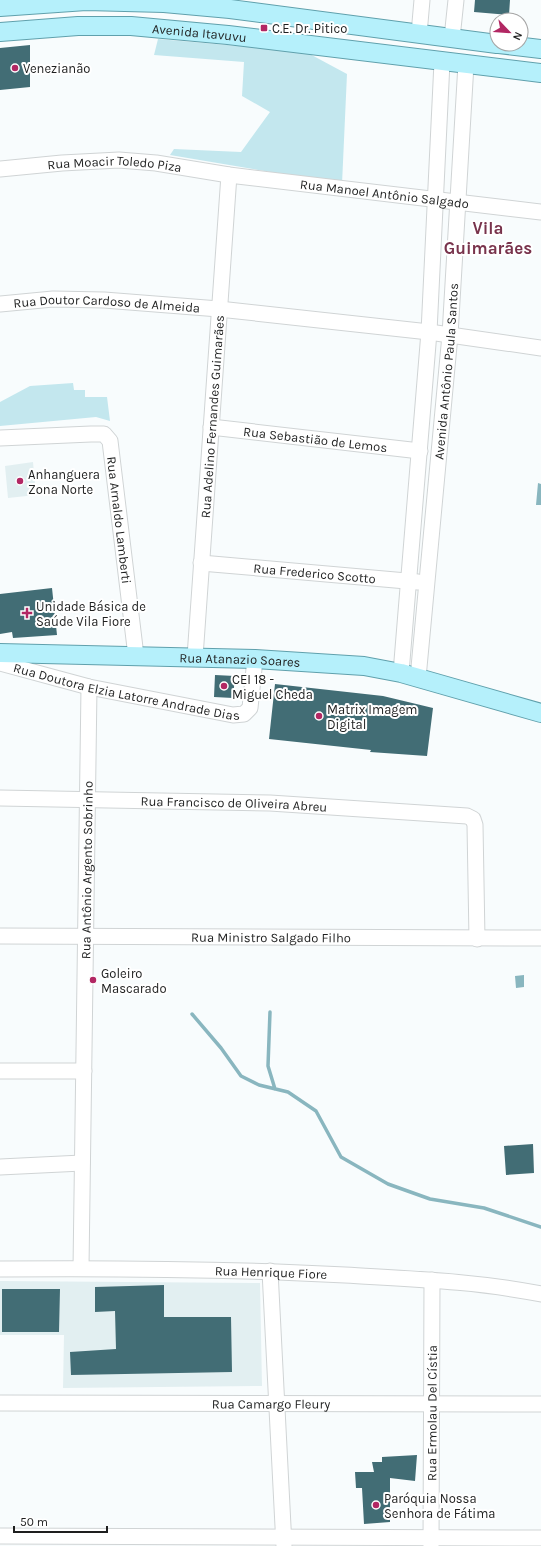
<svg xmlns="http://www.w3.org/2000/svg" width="541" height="1546" font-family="Karla,sans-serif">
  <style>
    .built { fill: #e2eff1 }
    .green { fill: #c3e7ee }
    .water { fill: #89b6bf }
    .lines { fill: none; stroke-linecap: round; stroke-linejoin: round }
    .stream { stroke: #89b6bf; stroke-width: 3.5 }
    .building { fill: #426d75 }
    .minor-casing { stroke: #d0d4d5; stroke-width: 17 }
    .major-casing { stroke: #60a0ac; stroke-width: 20 }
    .minor { stroke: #fff; stroke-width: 15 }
    .major { stroke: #b5f0fb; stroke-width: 18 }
    .poi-dot { fill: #b22763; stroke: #fff; stroke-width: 1.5 }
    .labels { text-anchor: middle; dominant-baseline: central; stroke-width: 4; stroke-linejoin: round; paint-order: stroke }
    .poi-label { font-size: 13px; fill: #1e1f1f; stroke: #fff; text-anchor: start }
    .street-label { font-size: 13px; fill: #1e1f1f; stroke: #fff }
    .district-label { font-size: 17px; font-weight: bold; fill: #78334c; stroke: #fff }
  </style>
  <rect width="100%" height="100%" fill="#f8fcfd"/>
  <!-- built -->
  <path class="built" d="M33,462l3,33 -28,3 -3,-32z
    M0,1281l260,2 2,103 -199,2 1,-53h-64z"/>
  <!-- green -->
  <path class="green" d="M158,39l148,13 41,22 -5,110 -172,-29 4,-6 67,3 29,-40 -28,-16 2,-34 -90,-7z
    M73,383l1,7h11v7h22l3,24 -14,-4 -96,9v-24l30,-16z"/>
  <!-- water -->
  <path class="water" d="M538,483l3,1v21h-5z
    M524,975v12l-8,1 -1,-12z"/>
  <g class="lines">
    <!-- stream -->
    <path class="stream" d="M270,1012l-2,54 7,23
      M192,1014l29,34 20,28 18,9 29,7 28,19 25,46 47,27 42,15 54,9 57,19"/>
  </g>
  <!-- building -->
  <path class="building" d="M475,0h35l-1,15 -35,-3z
    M30,45v42l-30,3v-42z
    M52,588l5,47 -44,3 -1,-6 -12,2v-40z
    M215,675l20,1 -2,22 -19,-1z
    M275,684l108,12 50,12 -6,48 -57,-4 1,-2 -102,-11z
    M533,1144l1,29 -28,2 -2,-29z
    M164,1285v32h67l1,55 -161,3 -1,-23 46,-3 -1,-38 -20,1v-25z
    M2,1289h58l-1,43h-57z
    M417,1455l-2,26 -25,-3v44l-26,2 -2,-36h-6l-1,-16h19l-2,-10h10v-5z"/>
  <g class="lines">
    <!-- minor casing -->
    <g class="minor-casing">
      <g id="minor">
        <path d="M419,34l3,-34"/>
        <path d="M452,38l4,-38"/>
        <path id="s1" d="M0,169l62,-6 57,-3 37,3 73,12 312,37"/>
        <path id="s2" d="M0,304l53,-5 51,1 115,9 210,23 112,16"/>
        <path id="s3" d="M211,427l209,24"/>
        <path id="s4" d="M0,438l91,-4h13l6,7 26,215"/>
        <path id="s5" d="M201,563l217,19"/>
        <path id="s6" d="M195,657l34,-482"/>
        <path id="s7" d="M0,663l89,24 144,28 11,-1 6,-6 5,-49"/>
        <path d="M401,673l28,-341 13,-270"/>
        <path id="s8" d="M418,678l32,-343 16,-271"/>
        <path id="s9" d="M0,798l270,5 197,13 6,3 2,6 2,114"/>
        <path id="s10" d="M0,936l541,2"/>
        <path d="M0,1071h84"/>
        <path d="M0,1167l82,-4"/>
        <path id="s11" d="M81,1268l8,-581"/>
        <path id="s12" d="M0,1269c115,-1 230,0 345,6 66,4 131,6 196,19"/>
        <path d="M270,1271l14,275"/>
        <path id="s13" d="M0,1403l541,1"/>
        <path d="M0,1536l541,2"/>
        <path id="s14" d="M431,1546l1,-266"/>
      </g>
    </g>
    <!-- major casing -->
    <g class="major-casing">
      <g id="major">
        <path d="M0,7l86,-6 78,2 66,6 267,35"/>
        <path id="s15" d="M0,32l78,-6h53l97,9 313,38"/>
        <path d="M499,44l42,5"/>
        <path id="s16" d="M0,653l255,6 109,7 37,7 140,40"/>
      </g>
    </g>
    <!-- minor -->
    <use href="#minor" class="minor"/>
    <!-- major -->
    <use href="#major" class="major"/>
  </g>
  <!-- markers -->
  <g class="poi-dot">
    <rect x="260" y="24" width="8" height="8" rx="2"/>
    <circle cx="15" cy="68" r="4"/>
    <circle cx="20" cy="481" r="4"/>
    <path d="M25 607h4v4h4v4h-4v4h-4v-4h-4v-4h4z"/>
    <circle cx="224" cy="686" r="4"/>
    <circle cx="319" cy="716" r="4"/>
    <circle cx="93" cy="980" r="4"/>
    <circle cx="376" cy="1505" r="4"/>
  </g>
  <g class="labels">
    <!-- poi labels -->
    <g class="poi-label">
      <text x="272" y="28">C.E. Dr. Pitico</text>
      <text x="23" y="68">Venezianão</text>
      <text x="28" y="474">Anhanguera<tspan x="28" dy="15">Zona Norte</tspan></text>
      <text x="36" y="606">Unidade Básica de<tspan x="36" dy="15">Saúde Vila Fiore</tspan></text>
      <text x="232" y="679">CEI 18 -<tspan x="232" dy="15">Miguel Cheda</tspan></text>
      <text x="327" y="709">Matrix Imagem<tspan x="327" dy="15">Digital</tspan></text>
      <text x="101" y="973">Goleiro<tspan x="101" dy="15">Mascarado</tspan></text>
      <text x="384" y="1498">Paróquia Nossa<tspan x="384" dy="15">Senhora de Fátima</tspan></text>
    </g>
    <!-- street labels -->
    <g class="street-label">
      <text stroke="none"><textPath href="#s15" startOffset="200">Avenida Itavuvu</textPath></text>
      <text stroke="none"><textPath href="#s1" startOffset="115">Rua Moacir Toledo Piza</textPath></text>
      <text stroke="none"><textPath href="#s1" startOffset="387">Rua Manoel Antônio Salgado</textPath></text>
      <text stroke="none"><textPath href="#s2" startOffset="107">Rua Doutor Cardoso de Almeida</textPath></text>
      <text stroke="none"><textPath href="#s8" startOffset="308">Avenida Antônio Paula Santos</textPath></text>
      <text stroke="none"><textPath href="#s6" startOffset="241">Rua Adelino Fernandes Guimarães</textPath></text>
      <text stroke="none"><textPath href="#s3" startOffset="105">Rua Sebastião de Lemos</textPath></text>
      <text stroke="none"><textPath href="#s4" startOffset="193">Rua Arnaldo Lamberti</textPath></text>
      <text stroke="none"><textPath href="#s5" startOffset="114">Rua Frederico Scotto</textPath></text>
      <text stroke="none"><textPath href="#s16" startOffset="240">Rua Atanazio Soares</textPath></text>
      <text stroke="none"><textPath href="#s7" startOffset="130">Rua Doutora Elzia Latorre Andrade Dias</textPath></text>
      <text stroke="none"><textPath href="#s9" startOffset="234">Rua Francisco de Oliveira Abreu</textPath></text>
      <text stroke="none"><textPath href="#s11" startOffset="398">Rua Antônio Argento Sobrinho</textPath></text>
      <text stroke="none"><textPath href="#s10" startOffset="271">Rua Ministro Salgado Filho</textPath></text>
      <text stroke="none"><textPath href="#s12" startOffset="271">Rua Henrique Fiore</textPath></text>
      <text stroke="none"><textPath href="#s13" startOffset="271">Rua Camargo Fleury</textPath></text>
      <text stroke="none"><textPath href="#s14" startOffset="133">Rua Ermolau Del Cístia</textPath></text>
    </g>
    <!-- district labels -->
    <g class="district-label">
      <text x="488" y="228">Vila<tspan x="488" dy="20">Guimarães</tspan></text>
    </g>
  </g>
  <!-- north arrow -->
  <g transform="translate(509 32) rotate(115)"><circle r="19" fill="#ffffff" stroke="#a5a5a5"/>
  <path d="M0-3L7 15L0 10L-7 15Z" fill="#b22763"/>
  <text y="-6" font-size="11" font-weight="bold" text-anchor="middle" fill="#1e1f1f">N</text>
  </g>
  <!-- scale -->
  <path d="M14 1526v6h93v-6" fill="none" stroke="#1e1f1f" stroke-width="2"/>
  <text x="20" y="1526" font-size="12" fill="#1e1f1f" stroke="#ffffff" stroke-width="3" paint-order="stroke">50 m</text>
</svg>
